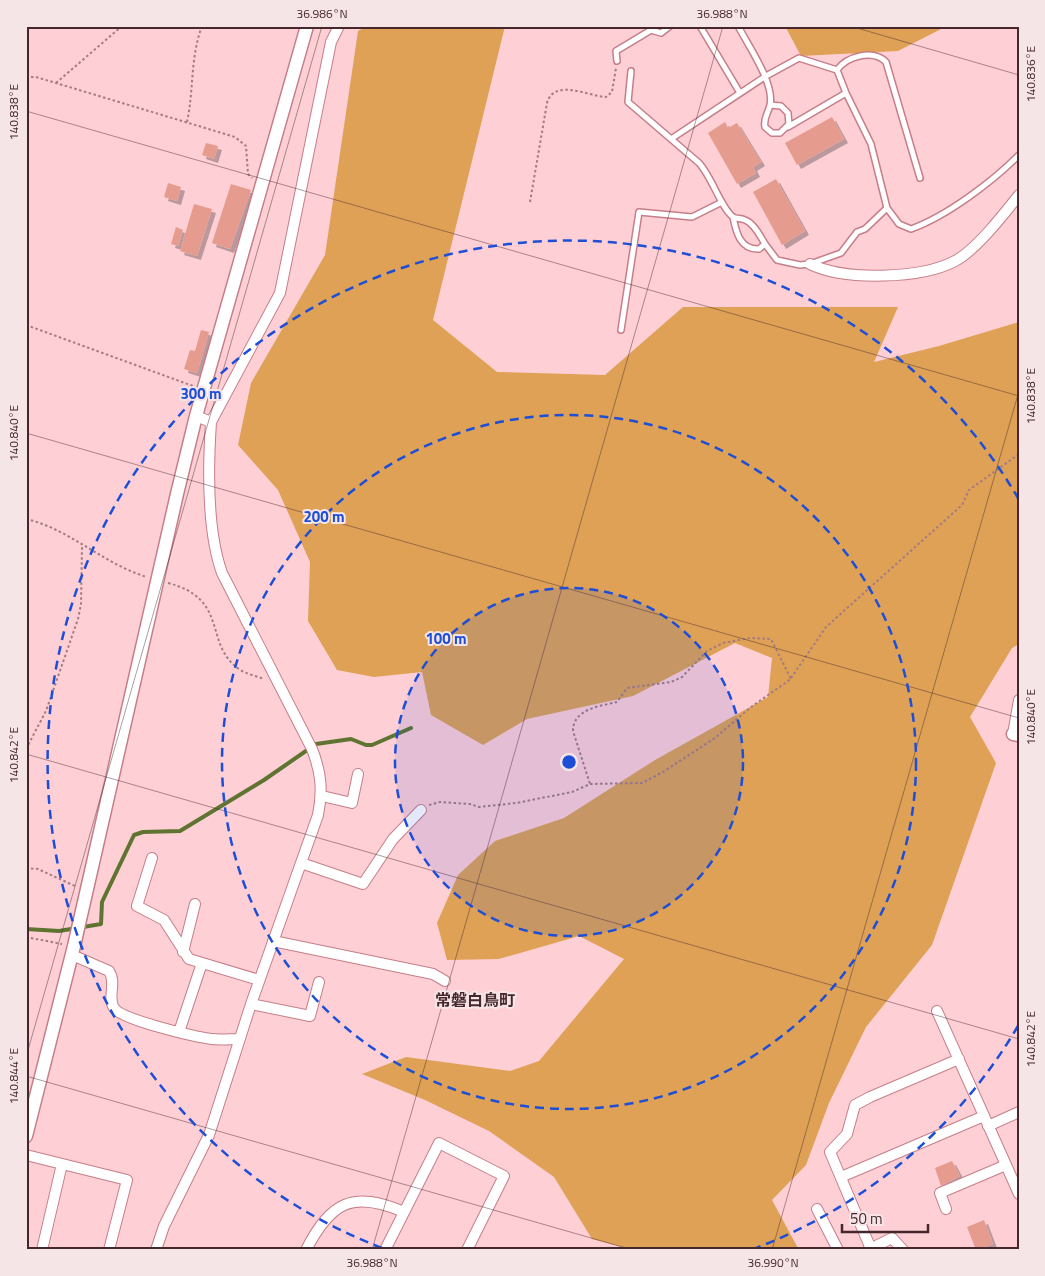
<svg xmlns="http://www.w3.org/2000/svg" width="1045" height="1276" font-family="'Titillium Web','Noto Sans JP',sans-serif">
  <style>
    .green { fill: #dea156 }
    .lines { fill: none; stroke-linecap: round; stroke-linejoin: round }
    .stream { stroke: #5e7430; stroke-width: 4 }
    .building { fill: #e59c8f; filter: url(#shadow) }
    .service-casing { stroke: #c67e88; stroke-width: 8 }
    .minor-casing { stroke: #c67e88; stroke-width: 12 }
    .tertiary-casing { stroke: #c67e88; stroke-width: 15 }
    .path { stroke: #a37c82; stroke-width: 2; stroke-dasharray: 2.5 2.5; stroke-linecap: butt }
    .service { stroke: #fff; stroke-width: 5 }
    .minor { stroke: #fff; stroke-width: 10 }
    .tertiary { stroke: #fff; stroke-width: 12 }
    .ticks { fill: none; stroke: #45272c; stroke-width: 1; stroke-opacity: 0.45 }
    .ring { fill: none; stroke: #1d4ed8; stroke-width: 2.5; stroke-dasharray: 9 6 }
    .labels { text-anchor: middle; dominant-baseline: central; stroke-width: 4; stroke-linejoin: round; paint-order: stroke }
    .quarter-label { font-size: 16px; font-weight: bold; fill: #45272c; stroke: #f6e5e7 }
    .centre { fill: #1d4ed8; stroke: #f6e5e7; stroke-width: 2.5 }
    .ring-label { font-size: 15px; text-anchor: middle; font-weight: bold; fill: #1d4ed8; stroke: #f6e5e7; stroke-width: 4; stroke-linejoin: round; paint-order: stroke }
    .neatline { fill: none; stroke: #45272c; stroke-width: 2 }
    .ticks-label { font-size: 12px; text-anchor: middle; fill: #45272c }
  </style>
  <defs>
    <filter id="shadow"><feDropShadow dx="4" dy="4" stdDeviation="0" flood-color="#0004"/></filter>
  </defs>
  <rect width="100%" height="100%" fill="#fecfd5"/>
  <!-- green -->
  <path class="green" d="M367,26h138l-72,294 64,52 108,3 78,-68h215l-24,55 65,-16 80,-24v322l-7,4 -42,69 26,46 -64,182 -66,82 -37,76 -23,62 -34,35 27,50h-165l-42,-11 -38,-62 -65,-46 -64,-31 -63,-26 44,-17 104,14 29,-10 85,-102 -45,-23 -80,23 -52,1 -10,-37 21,-48 37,-34 69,-23 91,-58 113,-63 4,-39 -37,-15 -102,53 -106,23 -44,26 -52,-30 -9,-43 -48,5 -37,-7 -29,-49 2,-59 -32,-72 -40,-45 13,-62 74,-128 33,-224z
    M785,26h162l-49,25 -97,5z"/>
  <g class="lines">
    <!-- stream -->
    <path class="stream" d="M26,929l33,2 42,-7 1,-22 32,-67 9,-3 37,-1 84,-51 52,-36 35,-5 15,6h6l39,-17"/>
  </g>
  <!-- building -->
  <path class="building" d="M832,117l12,22 -47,26 -12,-22z
    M725,122l3,6 9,-5 24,39 -8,5 3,6 -19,11 -29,-51z
    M206,143l12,3 -4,13 -12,-4z
    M776,179l29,52 -23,14 -29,-53z
    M168,183l13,4 -4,14 -13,-4z
    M231,184l20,6 -21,59 -18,-6z
    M194,204l18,5 -15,47 -17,-5z
    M176,227l7,3 -5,16 -7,-2z
    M201,330l8,2 -12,41 -13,-4 6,-19 5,1z
    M952,1161l8,15 -19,10 -6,-18z
    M984,1220l9,24 -17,6 -9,-23z"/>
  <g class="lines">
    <!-- service casing -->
    <g class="service-casing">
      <path id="service" d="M700,26l40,67
        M738,26c10,19 37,58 32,79 -2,9 -7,13 -5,22l7,6h8l9,-9 -1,-11 -7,-7 -11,-1
        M617,61l-1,-10 35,-21 10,3 9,-7
        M837,70l9,23 25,51 16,64 12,16 12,5c36,-13 81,-47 108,-74
        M837,70c10,-14 36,-21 49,-8l34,116
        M631,71l-3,31 71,61c13,14 22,45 34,54 3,2 9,1 12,3 9,3 15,16 20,24l-6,5c-19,1 -23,-17 -26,-32
        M788,127l58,-34
        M671,139l95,-63 33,-18 38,12
        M765,244l12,16 23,5 10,-1 31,-11 16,-21 8,-3 22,-21
        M621,330l18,-118 53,5 30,-15"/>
    </g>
    <!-- minor casing -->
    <g class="minor-casing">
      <path id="minor" d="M810,264c35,17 111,15 145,-3 21,-11 49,-47 64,-66
        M211,422l69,-129 51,-251 8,-16
        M1013,734l6,-34
        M322,796l30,7 6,-29
        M152,858l-15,48 27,14 25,39 70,21
        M301,863l62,21 30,-45 28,-29
        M273,941l160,33 12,7
        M183,952l12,-48
        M72,955l37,16c8,12 -2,26 5,37 8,12 82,29 98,31 9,1 18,0 27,0
        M251,1004l59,12 9,-34
        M937,1011l82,183
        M179,1032l23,-69
        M988,1126l31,-14
        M26,1155l101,25 -18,70
        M841,1177l143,-61
        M817,1209l21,41
        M946,1209l-6,-16 66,-28
        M871,1249l-41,-97 17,-18 8,-29 15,-8 89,-38
        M42,1250l20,-86
        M156,1250l8,-24 45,-91 42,-131 67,-189c5,-25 3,-43 -6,-66l-90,-176c-15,-42 -14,-106 -11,-151l-15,-6
        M306,1250c25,-48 46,-60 98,-38
        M385,1250l54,-107 65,33 -37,74
        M868,1250l24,-12 11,12"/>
    </g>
    <!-- tertiary casing -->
    <g class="tertiary-casing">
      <path id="tertiary" d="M1013,734l6,1
        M26,1136l48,-190 103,-452 19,-78 111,-390"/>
    </g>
    <!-- path -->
    <path class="path" d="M26,77h10l199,60 11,9 2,28 4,4
      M56,83l66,-57
      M187,122c7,-32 3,-64 15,-96
      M530,202l17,-99c7,-25 41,-7 59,-6l6,-5 4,-24
      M26,325l167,61
      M26,519c44,10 77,45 121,58
      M168,583c62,16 35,61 71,86 7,5 17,7 25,10
      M791,678l35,-51 136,-122 7,-15 50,-36
      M26,749l20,-38 32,-92 3,-15 1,-58
      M429,805l11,-3 30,2 9,3 37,-4 56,-11 18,-8 52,-1 21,-11 52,-34 36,-31 40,-28 -20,-40 -21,-1 -27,5 -16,8 -25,26 -11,5 -44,6 -10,14c-17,4 -44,7 -44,29l17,53
      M26,868l12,1 37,17
      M26,937l36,7"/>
    <!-- service -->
    <use href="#service" class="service"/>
    <!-- minor -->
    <use href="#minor" class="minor"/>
    <!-- tertiary -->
    <use href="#tertiary" class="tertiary"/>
  </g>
  <!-- ticks -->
  <path class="ticks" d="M850,26l169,49M26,111l993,285M26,433l993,285M26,754l993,285M26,1057l296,-1031M26,1076l607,174M372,1250l351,-1224M772,1250l247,-859"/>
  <!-- distance rings -->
  <circle cx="569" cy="762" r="174" fill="#1d4ed8" fill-opacity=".12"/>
  <g class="ring">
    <circle cx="569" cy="762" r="174"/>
    <circle cx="569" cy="762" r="347"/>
    <path d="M1018 1026A521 521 0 0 1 756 1248M382 1248A521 521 0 1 1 1018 498"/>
  </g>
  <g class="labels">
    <!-- quarter labels -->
    <g class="quarter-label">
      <text x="475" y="1000">常磐白鳥町</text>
    </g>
  </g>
  <circle cx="569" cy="762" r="8" class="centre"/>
  <g class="ring-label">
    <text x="201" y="399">300 m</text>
    <text x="324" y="522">200 m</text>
    <text x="446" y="644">100 m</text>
  </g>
  <!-- border -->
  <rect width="1045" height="1276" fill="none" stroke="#f6e5e7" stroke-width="55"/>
  <!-- scale -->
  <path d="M842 1224v8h86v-8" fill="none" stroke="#45272c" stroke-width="2.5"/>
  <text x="850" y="1224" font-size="15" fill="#45272c" stroke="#f6e5e7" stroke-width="4" paint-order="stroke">50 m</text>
  <rect x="28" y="28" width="990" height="1220" class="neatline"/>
  <g class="ticks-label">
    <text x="322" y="18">36.986°N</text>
    <text x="722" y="18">36.988°N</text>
    <text transform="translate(1031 74) rotate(-90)" y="4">140.836°E</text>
    <text transform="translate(14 112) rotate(-90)" y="4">140.838°E</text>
    <text transform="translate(1031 396) rotate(-90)" y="4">140.838°E</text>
    <text transform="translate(14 433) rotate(-90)" y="4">140.840°E</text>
    <text transform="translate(1031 717) rotate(-90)" y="4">140.840°E</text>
    <text transform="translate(14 755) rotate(-90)" y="4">140.842°E</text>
    <text transform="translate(1031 1039) rotate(-90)" y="4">140.842°E</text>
    <text transform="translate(14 1076) rotate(-90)" y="4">140.844°E</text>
    <text x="372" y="1267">36.988°N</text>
    <text x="773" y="1267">36.990°N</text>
  </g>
</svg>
